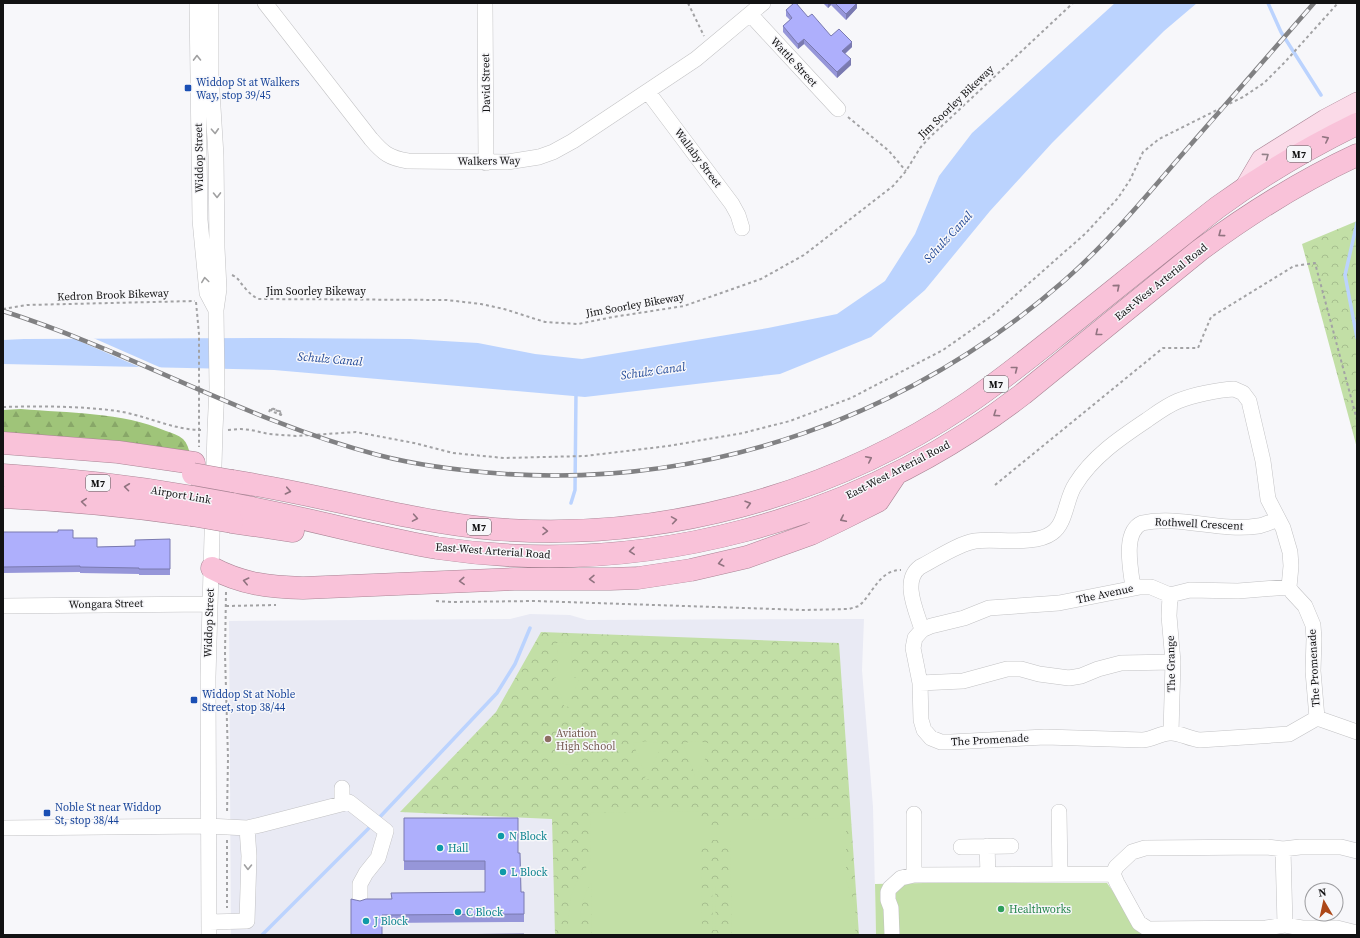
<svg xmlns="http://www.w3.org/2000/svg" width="1360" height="938" font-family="'Source Serif 4',serif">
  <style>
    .built { fill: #e9eaf4 }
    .forest { fill: url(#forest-firs) }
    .park { fill: url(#park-crowns) }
    .garden { fill: #c2dfa6 }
    .water { fill: #bbd3fe }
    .pier { fill: #f7f7fa }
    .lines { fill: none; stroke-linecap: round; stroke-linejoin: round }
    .stream { stroke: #bbd3fe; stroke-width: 3.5 }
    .minor-casing { stroke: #c2c2c4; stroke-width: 16 }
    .major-casing { stroke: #a88494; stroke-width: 20 }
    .highway-casing { stroke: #a88494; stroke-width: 23 }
    .path { stroke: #a2a2a4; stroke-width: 2; stroke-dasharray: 3 3; stroke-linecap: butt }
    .minor { stroke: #fff; stroke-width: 15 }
    .major { stroke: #fbdae8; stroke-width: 19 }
    .highway { stroke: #f9c2d9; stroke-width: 22 }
    .rail-casing { stroke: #818183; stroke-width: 4.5 }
    .rail { stroke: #f7f7fa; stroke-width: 3; stroke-dasharray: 9; stroke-linecap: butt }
    .highway-bridge-casing { stroke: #a88494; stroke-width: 23; stroke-linecap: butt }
    .path-bridge { stroke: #a2a2a4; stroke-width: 2; stroke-dasharray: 3 3; stroke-linecap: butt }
    .highway-bridge { stroke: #f9c2d9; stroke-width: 22 }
    .wall { fill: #9696d9 }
    .shaded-wall { fill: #7a7ab0 }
    .building { fill: #aeaffc; stroke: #7a7ab0 }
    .oneway { stroke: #a0a0a1 }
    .oneway2 { stroke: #917380 }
    .oneway3 { stroke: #928088 }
    .transit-dot { fill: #1a4fb4; stroke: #f7f7fa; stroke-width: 1.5 }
    .education-dot { fill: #8d6e63; stroke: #f7f7fa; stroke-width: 1.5 }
    .culture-dot { fill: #0f9aa8; stroke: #f7f7fa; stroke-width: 1.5 }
    .leisure-dot { fill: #2e9e5b; stroke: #f7f7fa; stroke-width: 1.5 }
    .labels { text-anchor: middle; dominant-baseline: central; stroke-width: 3; stroke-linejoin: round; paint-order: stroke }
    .shield { fill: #f7f7fa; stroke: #575758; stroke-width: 1 }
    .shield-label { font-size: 10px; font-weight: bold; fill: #121213 }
    .street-label { font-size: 11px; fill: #121213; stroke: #f7f7fa }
    .transit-label { font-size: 11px; fill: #164399; stroke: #f7f7fa; text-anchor: start }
    .education-label { font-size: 11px; fill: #785e54; stroke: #f7f7fa; text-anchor: start }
    .culture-label { font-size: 11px; fill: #0d838f; stroke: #f7f7fa; text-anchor: start }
    .leisure-label { font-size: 11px; fill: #27864d; stroke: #f7f7fa; text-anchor: start }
    .water-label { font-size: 12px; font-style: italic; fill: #1f4796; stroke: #f7f7fa }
  </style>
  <defs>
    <pattern id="forest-firs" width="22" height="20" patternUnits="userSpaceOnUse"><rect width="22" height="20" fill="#9fc479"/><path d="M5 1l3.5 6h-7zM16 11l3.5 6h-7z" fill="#88a768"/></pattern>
    <pattern id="park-crowns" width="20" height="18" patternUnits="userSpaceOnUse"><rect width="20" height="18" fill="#c2dfa6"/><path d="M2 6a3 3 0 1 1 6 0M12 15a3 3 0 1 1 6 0" fill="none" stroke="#a6be8e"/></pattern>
  </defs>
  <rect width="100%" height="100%" fill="#f7f7fa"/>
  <!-- built -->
  <path class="built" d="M530,614l40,1 17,5 277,-1 -2,51 11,137 3,128h-645l-2,-314 281,-2z"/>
  <!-- forest -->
  <path class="forest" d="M21,409c47,4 101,3 145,22 6,2 12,4 17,8 4,4 6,10 7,16l-187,-20v-25z"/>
  <!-- park -->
  <path class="park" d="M1357,221v227l-55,-204z
    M541,632l298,11 20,292h-304l-3,-116 -152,-7 96,-100z"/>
  <!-- garden -->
  <path class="garden" d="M571,642l1,36h8l-13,30 1,2 -3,2 -2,-2 2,-2 -11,-30h4l-1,-35z
    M565,727l2,1 -1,3 10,34 -25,-2 13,-32v-3z
    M648,741l14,3 -14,32v3l-1,1 -3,-1 2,-3 -13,-33z
    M697,741l15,3 -15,32 1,3 -2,1 -2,-1 1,-3 -12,-33z
    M701,811v17h29v-8l116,-2v62l6,15 3,13 1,13 -1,14h-123l-2,-95h-29l1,95h-110l-1,-52c-10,15 -12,34 -10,52h-12l-1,-14 3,-26 5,-12 15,-23 -1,-47z
    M924,883h183l37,52h-268l-1,-51z
    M712,886h3l1,44h-3z"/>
  <!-- water -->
  <path class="water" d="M1115,3h82l-33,28 -112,112 -62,68 -65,79 -54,47 -91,37 -195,23 -311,-27 -271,-6v-24l21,-1 255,-1 131,1 68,4 57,11 47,5 186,-31 69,-14 48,-33 30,-47 24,-58 33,-43z"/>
  <!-- pier -->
  <path class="pier" d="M70,337h21l75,33 -22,-1z"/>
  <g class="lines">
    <!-- stream -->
    <path class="stream" d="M1268,3l13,29 40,63
      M1357,223l-12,52 12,63
      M571,503l4,-13 1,-98
      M377,820l120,-127 18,-29 15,-36
      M262,935l111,-111"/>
    <!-- minor casing -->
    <g class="minor-casing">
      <path id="minor" d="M197,3l3,217 7,73 9,17
        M265,3l106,136c12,14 18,19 37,22l99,1 32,-5 14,-5 20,-11 123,-82 67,-56
        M485,3l1,160
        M750,14l88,95
        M648,92l84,112 6,11 4,13
        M1234,389l9,4 6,8 14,60 5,38 15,29 7,24 1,14 -2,21 3,5 13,14 8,19 1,14 -1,32 4,47 -28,16 -89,6c-11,-1 -21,-8 -30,-7 -10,0 -18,7 -28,7l-97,-3 -94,5h-10l-10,-4 -7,-8 -3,-10 -1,-37 -7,-35 2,-10 7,-8c-5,-18 -21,-49 -2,-63 16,-8 37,-23 55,-26 21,-3 59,5 77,-8 14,-9 14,-35 23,-48 17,-28 45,-47 72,-65 10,-7 19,-14 31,-19 15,-6 39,-11 56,-12z
        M1133,588c-2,-18 -11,-56 9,-65 39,-8 78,9 116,3 7,-1 14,-5 20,-7
        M1170,595l-1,21 4,46 -2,70
        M3,606l206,-2
        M922,630l9,-4 33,-8 25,-10 70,-5 81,-16h11l19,8 20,-5 48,1 51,-4
        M920,683l43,-2 44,-12h14l18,5 30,4 12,-2 17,-7 23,-6 52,-1
        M1317,718l40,14
        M342,788v16
        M1059,812l1,62
        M3,828l205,-2 39,2 13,-3 89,-23 37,29 -8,27 -12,15 -6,11v17
        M987,846l1,28
        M961,847l50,-1
        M1283,849l2,76
        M1113,874l4,9 22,40 9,6 118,-1 19,-3 17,3h35l20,5
        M914,875v-61
        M209,922l38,-1 2,-65 -2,-28
        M209,935l-1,-258 7,-247 2,-42 -1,-78 3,-21 -2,-41 -1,-92 -5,-81v-72
        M892,935l-1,-27 -3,-8v-8l2,-4 11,-10 13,-3 199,-1 3,-7 16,-15 13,-4 122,-1 16,2 17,-2h41l16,4"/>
    </g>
    <!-- major casing -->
    <g class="major-casing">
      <path id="major" d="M1244,188l17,-29 64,-40 32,-17"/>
    </g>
    <!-- highway casing -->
    <g class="highway-casing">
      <path id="highway" d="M3,443l115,9 76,11
        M3,475c64,4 127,11 190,22
        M232,481c88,13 173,40 262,48 164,13 334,-32 471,-124 36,-24 70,-52 104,-79 50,-40 99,-80 149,-119 44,-32 90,-59 139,-83
        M3,497c64,3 126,9 189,18
        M232,504c41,8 82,17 123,27 27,6 54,12 82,17 207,31 421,-27 586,-154l177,-144c50,-37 101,-69 157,-95
        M232,522l61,9
        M212,568c30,16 57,19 91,20l211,-9h96l28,-1 53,-8 56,-13 64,-23 29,-14 38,-19 18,-27"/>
    </g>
    <!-- path -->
    <path class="path" d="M688,3l16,33
      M848,117l41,34 17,20
      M232,275c7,3 8,8 13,13 4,5 8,8 13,11l189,1 34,4 23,5 41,13 33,2 35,-7 71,-11 77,-27 43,-24 89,-69 13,-15 14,-23 9,-10 144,-135
      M196,302l3,32v113
      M3,309l24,-4 168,-4
      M3,407c38,-1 77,-1 114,4 28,4 56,19 84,19
      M271,411l1,-2 9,3 -2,4
      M228,430l13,-1 10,1 18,4 27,2 60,-4 58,11 39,10 51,5 81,-2 83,-10 75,-13 47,-12 61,-23 92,-48 50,-35 93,-82 32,-35 12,-18 13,-28 16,-13 84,-42 21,-14 21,-21 53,-59
      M995,485l168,-137h35l13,-31 83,-51 21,-3 42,157
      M226,592l-1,62 3,104 -1,56
      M436,601l15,1 84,-1 269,9 45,-1 10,-3 3,-3c12,-13 19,-33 39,-33
      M226,606l50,-1
      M227,840v68"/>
    <!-- minor -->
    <use href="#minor" class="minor"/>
    <!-- major -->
    <use href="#major" class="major"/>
    <!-- highway -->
    <use href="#highway" class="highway"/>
    <!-- rail casing -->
    <g class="rail-casing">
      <path id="rail" d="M3,311c129,41 244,110 375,144 42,11 86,16 128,19 206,13 404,-58 559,-194 42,-37 78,-80 114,-122 45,-51 90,-103 135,-155"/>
    </g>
    <!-- rail -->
    <use href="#rail" class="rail"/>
    <!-- highway-bridge casing -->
    <g class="highway-bridge-casing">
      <path id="highway-bridge" d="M193,474l39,7
        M193,497l39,7
        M192,515l40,7"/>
    </g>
    <!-- path-bridge -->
    <path class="path-bridge" d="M269,412l2,-4 11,4 -1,3 -10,-4"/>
    <!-- highway-bridge -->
    <use href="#highway-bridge" class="highway-bridge"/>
  </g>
  <!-- wall -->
  <path class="wall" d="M823,3h34v5l-11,12 -15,-15 -3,3z
    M786,10l22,7 23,19 21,11 -7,7 6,11 -14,13 -33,-34 -6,5 -15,-17v-6l7,-6 -4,-4z
    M3,532l70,6 24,9 38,-1 35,-7v36h-31v-1l-59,-1v-1l-77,1z
    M404,818l114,35 3,39h3v30l-142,1 -22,-22 125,-9v-22h-81z"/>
  <!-- shaded-wall -->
  <path class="shaded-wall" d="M828,3h3v2l-3,3z
    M857,3v5l-11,12v-6z
    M804,39v5l-6,5v-5z
    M852,42v5l-10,9v-5z
    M851,59v6l-14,13v-6z"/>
  <!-- building -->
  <path class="building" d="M794,3h2l12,14 4,-3 19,22 8,-7 13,13 -10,9 9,8 -14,13 -33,-33 -6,5 -15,-18 9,-8 -6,-8z
    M835,3h22l-11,11z
    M58,530h15v8h24v9l38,-1v-6l35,-1v30h-31v-1l-59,-1v-1l-77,1v-35h55z
    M404,818h114v35h2l1,39h3v22l-142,1v20h-31v-36l9,2 6,-2h26l-1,-6 94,-1v-31h-81z
    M524,934v1h-94z"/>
  <!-- one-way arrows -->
  <defs><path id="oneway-chevron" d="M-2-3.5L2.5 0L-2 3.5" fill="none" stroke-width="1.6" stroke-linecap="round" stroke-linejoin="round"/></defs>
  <g class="oneway">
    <use href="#oneway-chevron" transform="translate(197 58) rotate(-91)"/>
    <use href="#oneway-chevron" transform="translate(215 131) rotate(87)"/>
    <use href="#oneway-chevron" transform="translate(217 195) rotate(89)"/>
    <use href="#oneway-chevron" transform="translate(205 280) rotate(-98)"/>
    <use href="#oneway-chevron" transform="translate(248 867) rotate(91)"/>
  </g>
  <g class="oneway2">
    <use href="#oneway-chevron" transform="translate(1326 139) rotate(-27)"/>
    <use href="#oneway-chevron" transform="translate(1221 234) rotate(143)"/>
    <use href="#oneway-chevron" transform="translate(1117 287) rotate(-40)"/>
    <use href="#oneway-chevron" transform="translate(1098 333) rotate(141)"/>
    <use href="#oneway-chevron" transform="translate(1015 369) rotate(-38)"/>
    <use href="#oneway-chevron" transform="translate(996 414) rotate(146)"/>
    <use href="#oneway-chevron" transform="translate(869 459) rotate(-26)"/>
    <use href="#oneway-chevron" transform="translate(127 487) rotate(-173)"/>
    <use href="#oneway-chevron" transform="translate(288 491) rotate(12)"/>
    <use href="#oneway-chevron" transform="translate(84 502) rotate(-175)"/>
    <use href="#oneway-chevron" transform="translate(748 504) rotate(-16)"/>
    <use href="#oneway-chevron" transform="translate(415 518) rotate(10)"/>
    <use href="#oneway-chevron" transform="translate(843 519) rotate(154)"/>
    <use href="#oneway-chevron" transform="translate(674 520) rotate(-9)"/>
    <use href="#oneway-chevron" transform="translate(545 531) rotate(1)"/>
    <use href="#oneway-chevron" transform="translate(632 551) rotate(175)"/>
    <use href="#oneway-chevron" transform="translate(721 563) rotate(166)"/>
    <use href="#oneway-chevron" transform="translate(592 579) rotate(179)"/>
    <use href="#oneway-chevron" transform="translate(246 581) rotate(-167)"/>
    <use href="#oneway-chevron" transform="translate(462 581) rotate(177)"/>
  </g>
  <use class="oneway3" href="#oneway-chevron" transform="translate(1266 156) rotate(-36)"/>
  <!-- markers -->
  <g class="transit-dot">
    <rect x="184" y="84" width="8" height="8" rx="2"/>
    <rect x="190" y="696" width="8" height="8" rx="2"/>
    <rect x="43" y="809" width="8" height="8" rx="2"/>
  </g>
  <circle class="education-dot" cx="548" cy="739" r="4"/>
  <g class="culture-dot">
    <circle cx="501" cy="836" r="4"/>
    <circle cx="440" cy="848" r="4"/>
    <circle cx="503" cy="872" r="4"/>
    <circle cx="458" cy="912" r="4"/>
    <circle cx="366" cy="921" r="4"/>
  </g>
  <circle class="leisure-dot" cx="1001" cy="909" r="4"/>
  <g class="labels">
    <!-- shield labels -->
    <g class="shield">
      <rect x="1287" y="146" width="24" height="16" rx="3"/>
      <rect x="984" y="376" width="24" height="16" rx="3"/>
      <rect x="86" y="475" width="24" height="16" rx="3"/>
      <rect x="467" y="519" width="24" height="16" rx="3"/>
    </g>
    <g class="shield-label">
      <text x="1299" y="154">M7</text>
      <text x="996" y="384">M7</text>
      <text x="98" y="483">M7</text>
      <text x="479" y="527">M7</text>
    </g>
    <!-- street labels -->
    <g class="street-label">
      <text transform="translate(794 62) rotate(47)">Wattle Street</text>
      <text transform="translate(486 83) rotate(-91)">David Street</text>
      <text transform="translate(956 102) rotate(-44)">Jim Soorley Bikeway</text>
      <text transform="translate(199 158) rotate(-91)">Widdop Street</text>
      <text transform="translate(698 158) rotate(53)">Wallaby Street</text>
      <text transform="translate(489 161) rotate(-1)">Walkers Way</text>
      <text transform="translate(1161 282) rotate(-39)">East-West Arterial Road</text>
      <text x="316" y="291">Jim Soorley Bikeway</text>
      <text transform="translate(113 295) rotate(-2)">Kedron Brook Bikeway</text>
      <text transform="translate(635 305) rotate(-10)">Jim Soorley Bikeway</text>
      <text transform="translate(898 470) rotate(-27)">East-West Arterial Road</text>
      <text transform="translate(181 495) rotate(10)">Airport Link</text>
      <text transform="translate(1199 524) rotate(3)">Rothwell Crescent</text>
      <text transform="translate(493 551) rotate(4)">East-West Arterial Road</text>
      <text transform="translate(1105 594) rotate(-12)">The Avenue</text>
      <text transform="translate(106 604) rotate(-1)">Wongara Street</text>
      <text transform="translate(209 623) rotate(-88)">Widdop Street</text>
      <text transform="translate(1171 664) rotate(-91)">The Grange</text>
      <text transform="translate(1314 668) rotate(-93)">The Promenade</text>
      <text transform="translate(990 740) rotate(-3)">The Promenade</text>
    </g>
    <!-- transit labels -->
    <g class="transit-label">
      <text x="196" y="82">Widdop St at Walkers<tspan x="196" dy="13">Way, stop 39/45</tspan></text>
      <text x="202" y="694">Widdop St at Noble<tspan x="202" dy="13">Street, stop 38/44</tspan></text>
      <text x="55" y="807">Noble St near Widdop<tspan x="55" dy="13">St, stop 38/44</tspan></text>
    </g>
    <!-- education labels -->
    <g class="education-label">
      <text x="556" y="733">Aviation<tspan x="556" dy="13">High School</tspan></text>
    </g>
    <!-- culture labels -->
    <g class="culture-label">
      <text x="509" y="836">N Block</text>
      <text x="448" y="848">Hall</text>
      <text x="511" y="872">L Block</text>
      <text x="466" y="912">C Block</text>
      <text x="374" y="921">J Block</text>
    </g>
    <!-- leisure labels -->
    <g class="leisure-label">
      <text x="1009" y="909">Healthworks</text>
    </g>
    <!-- water labels -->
    <g class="water-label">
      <text transform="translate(948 237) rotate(-47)">Schulz Canal</text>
      <text transform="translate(330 359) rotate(5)">Schulz Canal</text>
      <text transform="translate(653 371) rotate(-8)">Schulz Canal</text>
    </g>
  </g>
  <!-- border -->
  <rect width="1360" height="938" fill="none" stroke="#121213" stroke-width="8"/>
  <!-- north arrow -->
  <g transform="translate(1324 902) rotate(351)"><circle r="19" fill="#f7f7fa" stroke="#9b9b9e"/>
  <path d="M0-3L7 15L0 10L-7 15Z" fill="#ac4718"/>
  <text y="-6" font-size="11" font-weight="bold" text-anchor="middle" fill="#121213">N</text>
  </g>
</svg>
